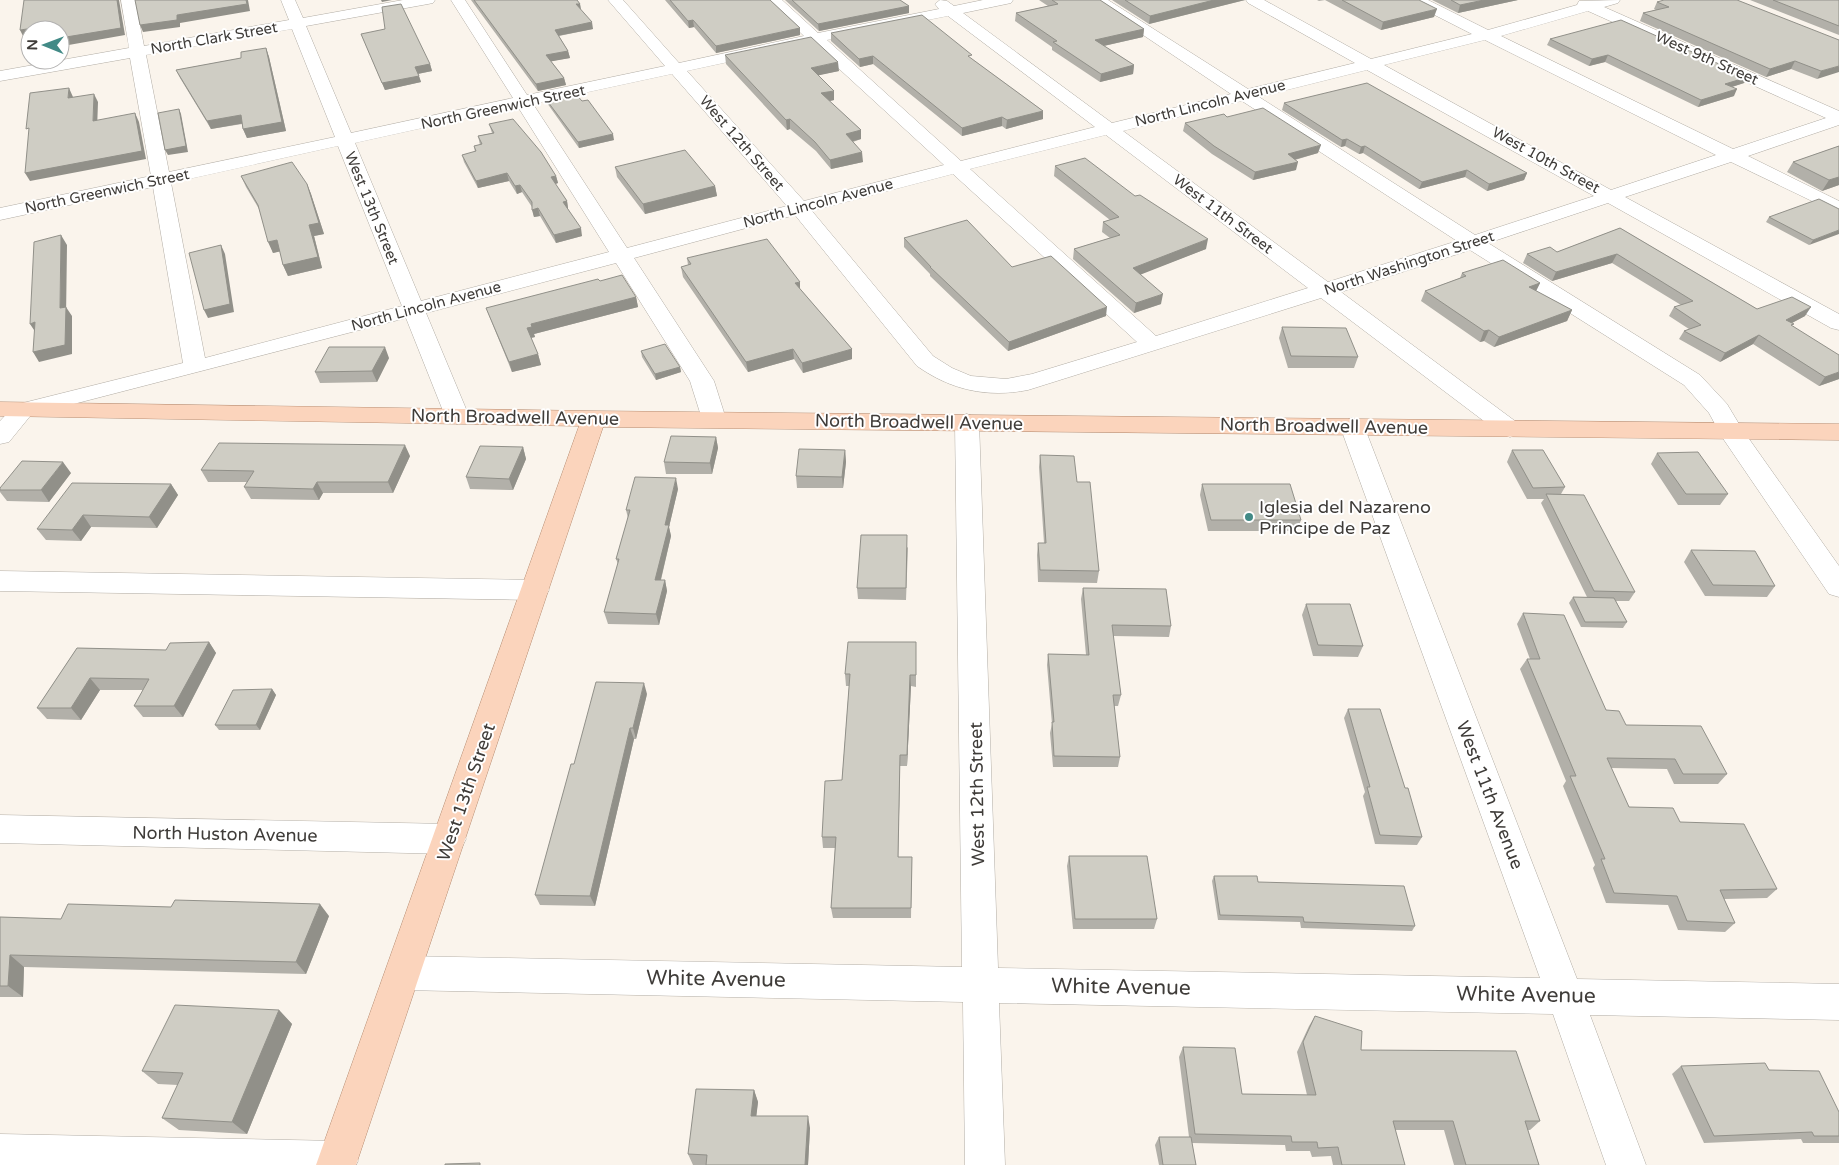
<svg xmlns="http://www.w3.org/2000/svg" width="1839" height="1165" font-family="'Varela Round',sans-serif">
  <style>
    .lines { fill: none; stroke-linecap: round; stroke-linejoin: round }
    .minor-casing { stroke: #b2ada5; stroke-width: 1 }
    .major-casing { stroke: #b78d72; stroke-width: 1 }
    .minor { fill: #fff; fill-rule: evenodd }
    .major { fill: #fbd4bc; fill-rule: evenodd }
    .wall { fill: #b2b0a9 }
    .shaded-wall { fill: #919089 }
    .building { fill: #cfcdc4; stroke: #919089 }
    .poi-dot { fill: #428a86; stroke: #fff; stroke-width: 2 }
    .labels { text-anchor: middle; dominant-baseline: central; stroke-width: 4; stroke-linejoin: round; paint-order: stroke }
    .far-street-label { font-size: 15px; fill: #3f3c39; stroke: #fff }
    .street-label { font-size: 18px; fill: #3f3c39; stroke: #fff }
    .poi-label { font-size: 18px; fill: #3f3c39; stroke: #fff; text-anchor: start }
    .near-street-label { font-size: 21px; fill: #3f3c39; stroke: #fff }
  </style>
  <rect width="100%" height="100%" fill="#faf4ec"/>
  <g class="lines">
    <!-- minor casing -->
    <g class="minor-casing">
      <path id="minor" d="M121,0h14l9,46 145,-26 -8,-20h14l8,18 100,-18h32l-2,3 -5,1 -122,22 45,107 162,-35 -62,-98h14l62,95 138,-29 -57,-66h15l56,63 125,-27 -38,-36h16l36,33 121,-24 -4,-5 5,-4 7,1 7,5 29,-6h30l-2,3 -48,10 149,110 119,-29 -140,-94h17l140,89 107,-26 -107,-60 -2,-3h18l107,59 101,-25 -61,-31 -2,-3h19l60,30 89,-25 2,-4 41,-1 -2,3 -14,4 235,104v14l-91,31 91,45v13l-108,-52 -106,35 214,117v16l-8,-2 -223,-125 -120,40 212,132 27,29 15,25 97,137v31l-10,-3 -107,-157 -13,-24 -25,-28 -214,-135 -129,42 178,132 3,5 -3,5 -9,3 -9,-3 -180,-136 -293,92c-41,8 -77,0 -111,-24l-122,-151 -161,43 80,123 12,38 -4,5 -8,3 -8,-3 -4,-5 -12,-38 -74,-118 -190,50 43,103 -4,5 -8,3 -8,-3 -4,-5 -39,-98 -375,97 -22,27 -9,2v-23l15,-16 168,-42 -30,-176 -153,33v-12l151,-32 -21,-118 -130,23v-10l129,-23zM1588,11l238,107 -93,31 -232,-113zM948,16l147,111 -134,34 -134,-121zM292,29l43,108 -166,35 -23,-117zM1485,40l231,115 -105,35 -227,-125zM812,44l132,121 -140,36 -117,-130zM1367,70l227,126 -119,39 -216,-138zM672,74l115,132 -160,42 -94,-144zM1242,101l215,140 -129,41 -205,-151zM518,107l91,145 -188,49 -66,-158zM1106,135l202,153 -152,48 -186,-167zM338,146l64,160 -197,52 -34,-175zM953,174l184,168 -105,32 -26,5 -35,-3 -19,-8 -19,-12 -121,-145z
        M967,414l8,3 4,5 19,546 542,10 -200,-552 3,-5 9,-3 9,3 3,5 213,553 262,5v36l-249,-5 56,150h-40l-53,-151 -554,-11 6,162h-40l-2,-163 -560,-12 -13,-5 -5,-12 5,-12 13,-5 559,11 -7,-545 4,-5z
        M0,571l535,9 10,3 4,7 -4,7 -10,3 -535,-9z
        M0,815l449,9 12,5 5,10 -5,10 -12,5 -449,-11z
        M0,1134l338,7 14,6 6,14 -2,4h-356z"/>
    </g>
    <!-- major casing -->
    <g class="major-casing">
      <path id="major" d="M0,402l594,9 1245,13v16l-1236,-13 -247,738h-40l263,-739 -579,-10z"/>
    </g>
    <!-- minor -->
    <use href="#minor" class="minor"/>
    <!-- major -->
    <use href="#major" class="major"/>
  </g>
  <!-- wall -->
  <path class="wall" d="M471,0h106l3,4 1,6 12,19 -34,7 9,15 2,7 -19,3 13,17 2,7 -28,6z
    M665,0h105l30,28v7l-84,18 -22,-26 -5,1z
    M785,0h115l9,6v7l-90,18z
    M1039,0h61l44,29 -1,8 -39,9 30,19 -1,9 -33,8 -48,-32v-3l-37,-26 1,-8 32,-7z
    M1112,0h133l-96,24z
    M1317,0h102l15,17 -53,13 -56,-30 -6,1z
    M1432,0h86l-60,13z
    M1750,0h89v35z
    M1657,2l182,38 -22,39 -26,-10 -25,8 -126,-56 3,-8 13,-3 -2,-1z
    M831,33l141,26 71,52v8l-37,10 -4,-3 -40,10 -89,-72 -13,3 -29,-26z
    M361,34l69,30 2,7 -14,3 3,8 -36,8z
    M1550,39l198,38 -4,6 -12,4 2,9 -36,11 -93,-45 -16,4 -42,-21z
    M266,48l3,9 17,74 -39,7 -4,-9 -1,-5 -31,5 -31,-51 -4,-8 65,-12z
    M725,55l114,16 -21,4 16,25 -5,1 32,29v9l-8,3 10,20 -32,7 -15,-18 -26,-22 -3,1 -61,-66z
    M545,98l69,42 -35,8 -32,-45z
    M1284,103l243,70 -3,7 -37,11 -22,-14 -46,12 -56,-36 -4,1 -14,-8 -4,1 -59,-37z
    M1227,117l91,36 -23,7 1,10 -43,10 -41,-26 -29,-23 2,-8z
    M489,124l67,52 2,7 -3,1 12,17 1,7v1l14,27 -26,7 -16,-27 -6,1 -2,-10 -10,-15 -5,2 -8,-13 -31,7 -14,-26 -2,-7 13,-3 -1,-6 6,-1 -2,-9 14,-3z
    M1839,146v39l-17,6 -35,-19 6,-10z
    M1055,166l151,83 -66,25 21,30 -27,9 -61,-54 1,-10 36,-11 -8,-6 1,-10 7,-2 -56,-44z
    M615,167l100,19 2,10 -72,18 -28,-37z
    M241,176l66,8 4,10 13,40 -10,2 8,32 -34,8 -5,-11 -3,-14 -7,2 -14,-44 -13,-22z
    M1839,209l-30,36 -43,-23 3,-5z
    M1620,228l137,81 48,7 -14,7 1,3 47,53 -20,7 -66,-42 -33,18 -41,-23 5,-8 5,-2 -20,-13 5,-9 7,-2 -69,-42 -60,18 -29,-18 4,-9 30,-2z
    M904,238l108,29 94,49 -98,35 -78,-75v-2l-26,-27z
    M687,258l113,31 52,60v10l-49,14 -9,-14 -46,13 -65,-95 -2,-10 7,-2z
    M1462,273l78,10 -4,8 36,19 -5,11 -73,26 -10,-6 -4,1 -59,-41 4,-10 35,-13z
    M600,281l36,16 2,10 -104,27 1,3 -4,1 7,16 3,11 -29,7 -22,-54 -4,-10z
    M1282,327l76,30 -4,11h-66l-9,-30z
    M641,351l39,16 1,5 -25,8 -14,-23z
    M389,358l-12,24 -57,1 -5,-11z
    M716,437l2,11 -6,26h-46l-2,-12z
    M523,447l3,12 -13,31 -43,-1 -4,-12z
    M845,450l1,12 -3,26h-46l-1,-12z
    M1512,450l53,37 -4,7 74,98 -6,9h-13l11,21 -4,6 -42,-1 -12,-24 4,-6h14l-46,-94 3,-4h-17l-20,-37z
    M1657,453l71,41 -8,11h-42l-27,-41z
    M1040,455l59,116 -2,12 -59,-1 -1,-27 1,-12h6l-5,-76z
    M410,456l-17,37h-70l-4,7 -68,-1 -7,-12 3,-5h-39l-7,-12z
    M71,473l-22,29 -42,-1 -7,-9v-4z
    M171,484l7,11 -21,33 -66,-1 -10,14 -35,-1 -9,-11z
    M1202,484l99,36 -4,11h-89l-8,-36z
    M678,489l-9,38 2,9 -10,44h4l2,11 -8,34 -51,-1 -4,-12 14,-48 -2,-5 12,-41 -2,-8z
    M908,547l-2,53 -48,-1 -1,-11z
    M1691,550l84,36 -8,11 -62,-1 -21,-34z
    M1083,588l88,38 -2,11 -56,-1 8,59 -3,11h-4l6,51 -2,10h-65l-3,-34 2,-9 -5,-59 1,-11 38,1 -5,-56z
    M1306,604l57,42 -5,11 -45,-1 -11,-41z
    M1523,613l83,97 20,15 101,49 -9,10h-44l-7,-15 -56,-1 18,39 51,15 97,67 -10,9 -43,1 11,24 -10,9 -47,-2 -10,-25 -62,-2 -13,-35 2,-3 -32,-79 3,-5 -46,-112 7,-10h3l-13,-35z
    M209,642l7,11 -33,64h-40l-9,-11 9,-16h-43l-19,30 -34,-1 -10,-11 40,-60 89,2z
    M916,642v45l-5,-1 -4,80h-7l-2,91h14l-1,61h-78l-2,-10 4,-60h-12l-1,-11 20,-57 7,-94h-3l-1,-12z
    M272,689l4,6 -16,35h-41l-4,-5z
    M647,694l-11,45h-2l-39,167 -55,-1 -5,-10z
    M1348,709l57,79 17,49 -5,8 -42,-1 -12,-48 2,-4 -21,-74z
    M1069,856l88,63 -3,10h-81l-6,-63z
    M1214,876l44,6 157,44 -3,5 -111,-3 -1,-6 -82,-2 -6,-39z
    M329,916l-23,58 -282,-7 -1,30h-23v-80l61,2z
    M279,1010l13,14 -45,110 -68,-4 -17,-12 16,-33 -20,-1 -16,-13z
    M1315,1016l46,34 179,71 -10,9h-2l11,35h-85l-10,-35h-49l10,35h-72l-2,-9 -19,1 -2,-6h-24l-1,-6 -93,-2 4,22h-37l-4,-20 4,-8h30l-10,-80 4,-10 59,47 65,1 -10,-43 12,-26z
    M1681,1066l88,4 70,42v31h-36l-2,-4 -97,4 -32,-69z
    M754,1090l4,12 -2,14 54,12 -2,37h-115l-5,-11z"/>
  <!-- shaded-wall -->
  <path class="shaded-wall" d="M117,0h2l6,35 -62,11 -1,3h-2v-11z
    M246,0h2l2,11 -70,12v4l-37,5 -3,-7 37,-10z
    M381,0h11l-10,2z
    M1214,0h31l-96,24 1,-8z
    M1484,0h34l-60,13 2,-8z
    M576,4h4l1,6z
    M909,6v7l-90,18 -1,-7z
    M1437,9l-3,8 -53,13 2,-8z
    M693,20l1,7 -5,1 -1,-7z
    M592,22l1,7 -36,7 -2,-6z
    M800,28v7l-84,18v-7z
    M27,29l3,8 -6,1 -4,-8z
    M1144,29l-1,8 -49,11 1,-8z
    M30,46v8h-1l-4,-7z
    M266,48l3,9 17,74 -39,7 -4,-9z
    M568,51l2,7 -22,4 -2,-7z
    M1608,55l-3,7 -16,4 3,-7z
    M873,56v8l-13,3 -1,-8z
    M1795,61l-4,8 -25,8 4,-8z
    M838,62l1,9 -28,6v-9z
    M430,64l2,7 -15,3 -2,-7z
    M1134,65l-1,9 -33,8 1,-8z
    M1839,66v6l-22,7 4,-8z
    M419,76l2,6 -36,8 -3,-7z
    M1748,77l-4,6 -22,7 3,-6z
    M564,78l2,7 -28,6 -2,-7z
    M69,88l4,9v9l-5,-8z
    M1737,89l-3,7 -36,11 3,-7z
    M834,91v9l-12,3 -1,-10z
    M94,94l4,8 -1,28 -4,-9z
    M179,109l2,5 7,38 -20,3 -3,-5z
    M1043,111v8l-37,10 1,-9z
    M135,113l4,9 7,37 -116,22 -5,-8z
    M241,115l4,8 -34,6 -4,-8z
    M1002,117v9l-40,10v-8z
    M790,119v10l-3,1 -1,-10z
    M861,130v9l-15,4v-9z
    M613,134l1,6 -35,8 -1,-6z
    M1347,139l-2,7 -4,1 1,-7z
    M1321,145l-3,8 -32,9 2,-8z
    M1365,146l-2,7 -4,1 2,-7z
    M862,152l1,10 -32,7 -1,-9z
    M1298,162l-2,8 -43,10 2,-8z
    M1467,170l-2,7 -46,12 3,-7z
    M507,173l2,8 -31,7 -2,-7z
    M1527,173l-3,7 -37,11 2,-7z
    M556,176l2,7 -5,2 -2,-8z
    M1839,177v8l-17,6 7,-11z
    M307,184l4,10 13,40 -10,2 8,32 -34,8 -5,-11 26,-40z
    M520,185l2,7 -5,2 -2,-8z
    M715,186l2,10 -72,18 -2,-10z
    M567,201l1,7 -3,1 -2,-7z
    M538,208l2,8 -6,1 -2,-7z
    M581,228l1,8 -26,7 -2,-8z
    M1839,230v4l-30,11 4,-5z
    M61,235l6,10 -1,73 -6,-10z
    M1208,239l-2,10 -74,29 1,-10z
    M277,240l5,11 -9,2 -5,-11z
    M221,245l4,9 9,58 -26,6 -4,-8z
    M1617,254l-5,9 -60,18 4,-9z
    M800,282v10l-5,-9z
    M1540,283l-5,10 -6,-6z
    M1163,294l-2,10 -27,9 2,-10z
    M636,297l2,10 -104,27 1,3 -5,1 -3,-10 4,-4z
    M66,307l6,9v38l-33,8 -6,-10z
    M1107,307l-1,9 -98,35 1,-9z
    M1811,307l-6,9 -24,13 5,-9z
    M1572,310l-5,11 -73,26 5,-10z
    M35,322l1,11 -6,-9z
    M1489,330l-5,11 -4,1 4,-11z
    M1759,335l-6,9 -33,18 5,-9z
    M385,347l4,11 -12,24 -5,-11z
    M793,349l1,10 -46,13 -2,-10z
    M852,349v10l-49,14 -1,-10z
    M538,354l3,11 -29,7 -3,-10z
    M680,367l1,5 -25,8 -1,-6z
    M1839,372v7l-20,7 6,-9z
    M716,437l2,11 -6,26 -2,-11z
    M405,445l5,11 -17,37 -5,-11z
    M523,447l3,12 -13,31 -4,-11z
    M845,450l1,12 -3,26 -1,-11z
    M63,462l8,11 -22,29 -8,-12z
    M676,478l2,11 -9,38 2,9 -13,55 -3,-11 10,-55z
    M317,482l6,11 -4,7 -6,-11z
    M171,484l7,11 -21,33 -8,-11z
    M83,515l8,12 -10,14 -9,-11z
    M665,580l2,11 -8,34 -3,-11z
    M209,642l7,11 -33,64 -9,-11z
    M910,675l1,11 -4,80v-11z
    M90,678l10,12 -19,30 -10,-12z
    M644,683l3,11 -11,45 -3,-11z
    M272,689l4,6 -16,35 -4,-5z
    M630,728l4,11 -39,167 -5,-10z
    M900,755v11l-2,101v-10z
    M320,904l9,12 -23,58 -10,-12z
    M10,955l14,12 -1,30 -15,-11z
    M279,1010l13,14 -45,110 -15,-12z
    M754,1090l4,12 -3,26 -4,-12z
    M808,1116l2,12 -2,37h-3z"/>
  <!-- building -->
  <path class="building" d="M24,0h93l4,28 -61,10v-8h-30v16l-5,1 2,-18 -7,1z
    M135,0h111l1,4 -70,11v5l-37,5z
    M474,0h103l3,4h-4l16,18 -37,8 13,21 -22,4 18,23 -28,6z
    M670,0h100l30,28 -84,18 -23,-26 -5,1z
    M792,0h108l9,6 -91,18z
    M1052,0h48l44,29 -49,11 39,25 -33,9 -48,-32 4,-1 -41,-28 42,-9z
    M1125,0h89l-64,16z
    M1342,0h77l18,9 -54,13z
    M1451,0h33l-24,5z
    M1664,0h73l102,40v26l-18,5 -26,-10 -25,8 -127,-56 26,-6 -12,-5z
    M1773,0h66v26z
    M401,4l29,60 -15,3 4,9 -37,7 -21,-49 24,-5 -3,-22z
    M922,15l50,40 -4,1 75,55 -36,9 -5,-3 -40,11 -89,-72 -14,3 -28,-26z
    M1621,20l127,57 -23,7 12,5 -36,11 -93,-45 -16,4 -42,-20z
    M811,37l27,25 -27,6 23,23 -13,2 40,37 -15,4 16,18 -32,8 -15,-18 -25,-23 -4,1 -61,-65z
    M266,48l16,74 -39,7 -2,-14 -34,6 -31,-51 65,-12v-6z
    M1367,83l160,90 -38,11 -22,-14 -45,12 -57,-36 -4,1 -14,-8 -5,1 -58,-37z
    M69,88l-1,10 26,-4 -1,27 42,-8 7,38 -117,22 4,-45 -3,1 4,-36z
    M574,92l8,9 6,-1 25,34 -35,8 -33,-44z
    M1263,108l58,37 -33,9 10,8 -43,10 -41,-26 -29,-23 39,-9 3,3z
    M179,109l7,37 -21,4 -7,-37z
    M513,119l28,33 15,24 -5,1 16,24 -4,1 18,26 -27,7 -16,-27 -6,2v-8l-12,-17 -5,1 -8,-13 -31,8 -14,-26 14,-4 -2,-5 8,-2 -4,-8 16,-3 -5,-9z
    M1839,146v31l-10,3 -36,-18z
    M685,150l30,36 -72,18 -28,-37z
    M1085,158l50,38 5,-1 68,44 -75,29 30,26 -27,9 -62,-54 46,-14 -17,-13 16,-5 -64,-51z
    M292,162l15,22 12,39 -10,2 9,32 -35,8 -6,-25 -9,2 -10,-37 -17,-29z
    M1819,199l20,10v21l-26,10 -44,-23z
    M967,220l45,47 39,-11 56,51 -98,35 -79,-75h1l-27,-29z
    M1620,228l137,81 35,-12 19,10 -25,13 8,4 -3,1 48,30v17l-14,5 -66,-42 -34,18 -41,-22 17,-6 -27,-18 19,-6 -76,-47 -61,18 -29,-18 23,-7 7,5z
    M61,235l-1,73 6,-1 -1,38 -32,7 2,-30 -5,2 4,-82z
    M767,239l33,43 -5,1 57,66 -50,14 -9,-14 -47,13 -65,-95 10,-3 -4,-6z
    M221,245l9,59 -26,6 -15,-57z
    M1503,260l37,23 -11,4 43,23 -73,27 -10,-7 -5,1 -59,-40 41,-15 -4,-3z
    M622,275l14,22 -105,27 1,3 -5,1 11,26 -29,8 -23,-54 112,-29 2,2z
    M1282,327l64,1 12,29 -67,-1z
    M665,344l15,23 -25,7 -14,-23z
    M329,347h56l-13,24 -57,1z
    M671,436l45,1 -6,26 -46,-1z
    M219,443l186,2 -17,37h-71l-4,7 -69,-2 10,-16 -53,-1z
    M480,446l43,1 -14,32 -43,-2z
    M799,449l46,1 -3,27 -46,-1z
    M1512,450h31l22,37 -32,1z
    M1698,452l30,42h-42l-29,-41z
    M1040,455l34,1 3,26h13l9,89 -59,-1 -2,-27h8z
    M22,461l41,1 -22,28h-41v-2z
    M635,477l41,1 -11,47h4l-14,55h10l-9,34 -52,-2 15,-53h-3l14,-49h-4z
    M72,483l99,1 -22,33 -66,-2 -11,15 -35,-1z
    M1202,484h88l11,36h-90z
    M1546,494l38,1 51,97 -41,-1z
    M861,535h46l-1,53h-49z
    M1691,550l64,1 20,35 -62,-1z
    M1083,588l83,1 5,37 -59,-1 9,70h-8l7,62 -66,-1 -2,-34h2l-6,-68 41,1z
    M1573,597l41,1 13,24h-42z
    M1306,604h44l13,42 -45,-1z
    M1523,613l41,2 42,95 13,1 7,14 75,1 26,48h-44l-8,-15 -68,-1 22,49 44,1 7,14 64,2 33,65 -57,1 15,33 -48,-2 -10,-25 -63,-3 -13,-34h4l-35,-83h6l-49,-117h13z
    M209,642l-35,64h-40l15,-27 -59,-1 -19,30h-34l40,-60 89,2 4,-7z
    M848,642h68v33h-6l-3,80h-7l-2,102h14l-1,51h-80l5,-71h-14l3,-56 17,-1 8,-106h-5z
    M596,682l48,1 -11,45h-3l-40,168 -55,-1 36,-131h3z
    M272,689l-16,36h-41l18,-35z
    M1348,709h32l25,79h3l14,49 -42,-2 -13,-48h3z
    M1069,856h78l10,63h-82z
    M1214,876h43l1,6 146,4 11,40 -111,-4 -1,-5 -83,-2z
    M175,900l145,4 -24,58 -286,-7 -2,31h-8v-69l61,2 7,-15 103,3z
    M175,1005l104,5 -47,112 -70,-4 21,-45 -41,-2z
    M1315,1016l47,15 -1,19 155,1 24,70h-15l14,44h-73l-13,-44h-60l12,44h-63l-4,-18 -20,1 -1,-6h-25l-1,-6 -96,-2 -12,-87 52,1 7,46 74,1 -13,-53z
    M1765,1063l4,7 50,1 20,41v24h-25l-2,-4 -98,4 -33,-70z
    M696,1089l58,1 -3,26h57l-3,49h-99l1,-10 -19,-1z
    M1159,1137h32l5,28h-33z
    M480,1163v2h-35v-1z"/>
  <!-- markers -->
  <circle class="poi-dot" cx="1249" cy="517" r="5"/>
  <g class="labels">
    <!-- far-street labels -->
    <g class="far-street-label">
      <text transform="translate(214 38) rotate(-10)">North Clark Street</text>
      <text transform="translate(1707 58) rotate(24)">West 9th Street</text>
      <text transform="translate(1210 103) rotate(-14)">North Lincoln Avenue</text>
      <text transform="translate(503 107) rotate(-12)">North Greenwich Street</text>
      <text transform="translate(742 143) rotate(49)">West 12th Street</text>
      <text transform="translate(1546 160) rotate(29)">West 10th Street</text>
      <text transform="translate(107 191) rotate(-12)">North Greenwich Street</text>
      <text transform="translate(818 203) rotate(-15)">North Lincoln Avenue</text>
      <text transform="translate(372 208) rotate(68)">West 13th Street</text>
      <text transform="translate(1223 214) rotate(37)">West 11th Street</text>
      <text transform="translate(1409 263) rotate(-18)">North Washington Street</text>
      <text transform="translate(426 306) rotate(-15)">North Lincoln Avenue</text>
    </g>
    <!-- street labels -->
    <g class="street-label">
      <text transform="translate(515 417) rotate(1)">North Broadwell Avenue</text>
      <text transform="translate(919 422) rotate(1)">North Broadwell Avenue</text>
      <text transform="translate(1324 426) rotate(1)">North Broadwell Avenue</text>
      <text transform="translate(466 792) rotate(-71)">West 13th Street</text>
      <text transform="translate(977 794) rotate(-91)">West 12th Street</text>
      <text transform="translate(1490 795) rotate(69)">West 11th Avenue</text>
      <text transform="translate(225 834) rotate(1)">North Huston Avenue</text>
    </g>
    <!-- poi labels -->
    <g class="poi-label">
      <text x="1259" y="507">Iglesia del Nazareno<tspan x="1259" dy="21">Principe de Paz</tspan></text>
    </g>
    <!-- near-street labels -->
    <g class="near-street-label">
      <text transform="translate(716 979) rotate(1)">White Avenue</text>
      <text transform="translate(1121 987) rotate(1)">White Avenue</text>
      <text transform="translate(1526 995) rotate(1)">White Avenue</text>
    </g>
  </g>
  <!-- north arrow -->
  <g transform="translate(45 45) rotate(271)"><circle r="24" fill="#ffffff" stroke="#b2b1b0"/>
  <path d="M0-4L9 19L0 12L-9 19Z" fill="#428a86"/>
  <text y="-8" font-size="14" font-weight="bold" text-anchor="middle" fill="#3f3c39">N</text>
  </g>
</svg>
